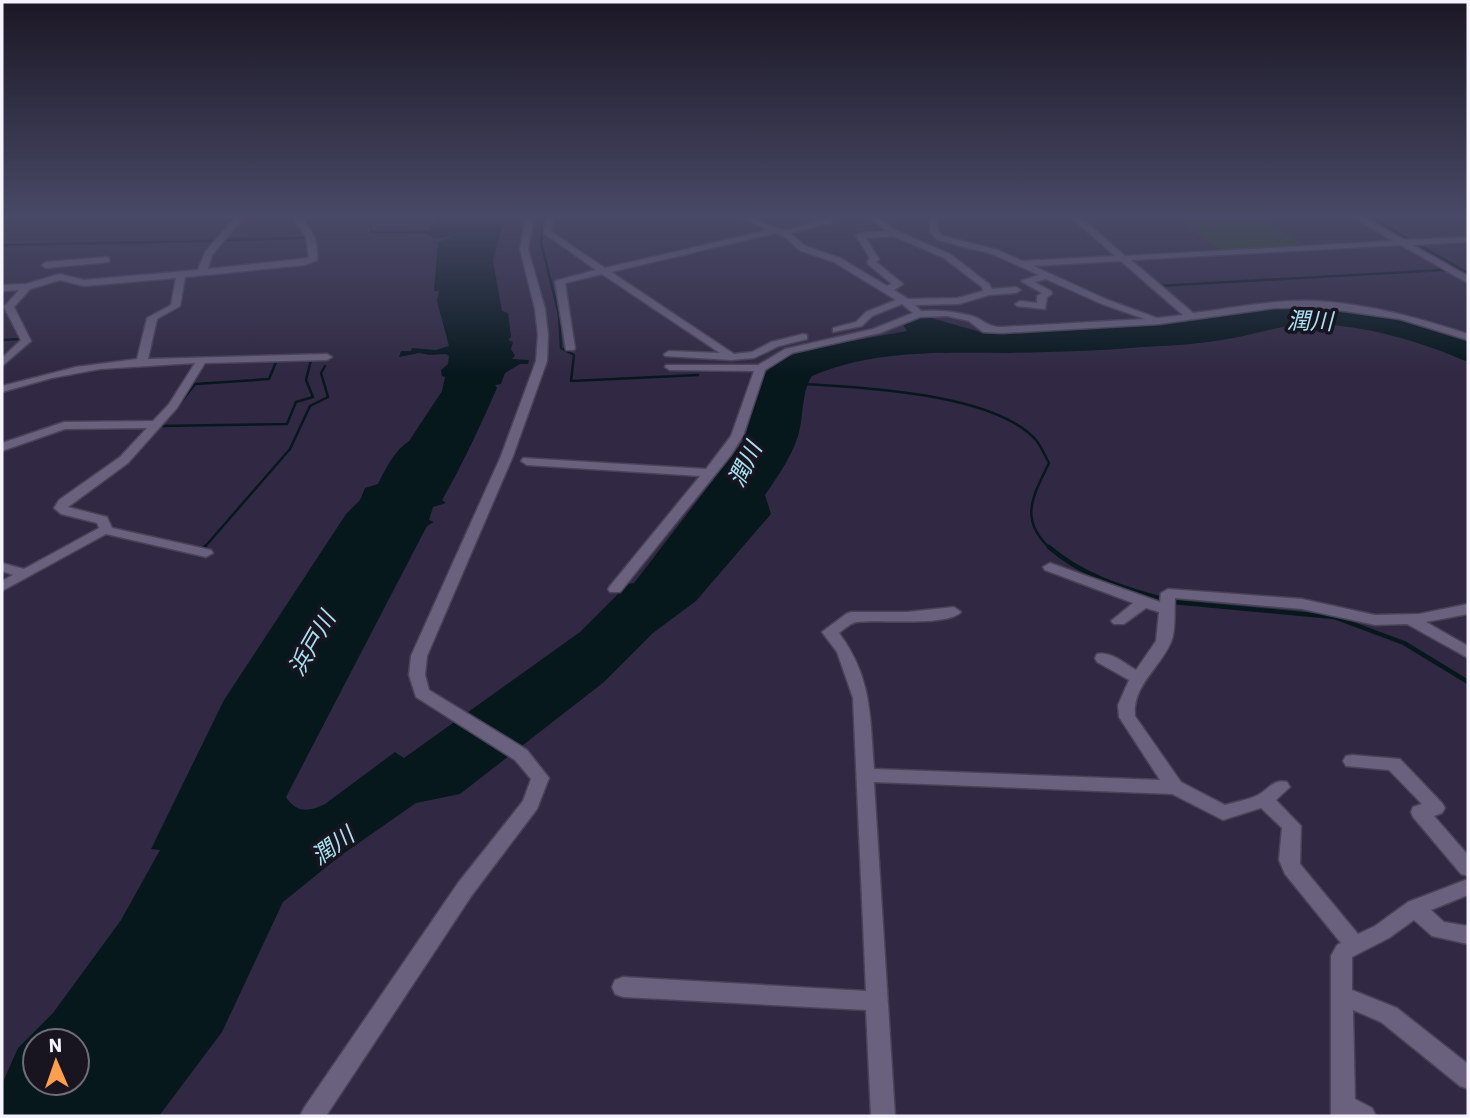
<svg xmlns="http://www.w3.org/2000/svg" width="1470" height="1118" font-family="'IBM Plex Sans','Noto Sans JP',sans-serif">
  <style>
    .green { fill: #244911 }
    .water { fill: #07181d; fill-rule: evenodd }
    .lines { fill: none; stroke-linecap: round; stroke-linejoin: round }
    .stream-far1 { stroke: #07181d; stroke-width: 2.5 }
    .stream { stroke: #07181d; stroke-width: 4.5 }
    .minor-casing { stroke: #494358; stroke-width: 3 }
    .minor { fill: #69617d; fill-rule: evenodd }
    .labels { text-anchor: middle; dominant-baseline: central; stroke-width: 7; stroke-linejoin: round; paint-order: stroke }
    .water-label { font-size: 23px; font-style: italic; fill: #a8e3f3; stroke: #181420 }
  </style>
  <rect width="100%" height="100%" fill="#312943"/>
  <!-- green -->
  <path class="green" d="M1174,217h85l48,30 -83,5z"/>
  <!-- water -->
  <path class="water" d="M437,217h73l-9,13 -8,31 9,50 6,2 3,24 -3,3 5,2 -2,7 4,7 -3,3 17,1 -1,4h-8l-15,9 -4,11 -6,1 2,3c-17,38 -34,76 -55,112l4,3 -13,4 -4,13 5,2 -7,4 -141,271c10,16 23,15 39,7l70,-52 9,6 176,-126 48,-48 6,-1 110,-143 19,-65 6,-6 19,-13 19,-7 100,-18 -6,-10 26,-4 61,17 71,-3 94,-6 143,-19 75,7 48,11 49,15v23c-49,-21 -100,-36 -153,-38 -31,-1 -63,12 -94,16 -25,4 -53,6 -79,7 -43,4 -88,5 -132,6 -68,0 -134,-4 -198,23 -11,16 -8,41 -14,60 -7,22 -20,40 -33,59l6,19 -75,87 -43,32 -49,49 -144,112 -44,9 -76,53 -57,46 -61,130 -63,84h-157v-32l16,-36 35,-35 68,-93 39,-70 -9,-1 73,-149 122,-186 14,-14 5,-12 13,-4c7,-15 17,-34 31,-43l33,-50 3,-14 -3,-1 -1,-6 7,-6 1,-8 -3,-2 -16,1 -11,-2 -20,4 2,-6h10l1,-3 24,2 13,-4 -12,-45 2,-10h-5l4,-49 15,-5 -18,1 -9,-4h-18l3,-4h18zM35,1041h42v42h-42z"/>
  <g class="lines">
    <!-- stream-far1 -->
    <path class="stream-far1" d="M368,217l4,15h42
      M544,217l-3,25 18,73 2,33 13,7 -3,26 127,-6
      M1370,217l89,51
      M293,219l10,12
      M223,240l80,-2
      M2,245l212,-4
      M1158,286l303,-17 7,4
      M2,340l19,-1
      M805,384c60,4 189,9 231,56 5,6 9,16 13,23 -16,33 -31,57 2,86
      M178,406l17,-22 74,-5 7,-17
      M159,426l128,-2 9,-22 17,-5 -7,-17 5,-20
      M203,549l87,-100 20,-43 18,-9 -7,-24 4,-7"/>
    <!-- stream -->
    <path class="stream" d="M1049,547c32,28 73,41 113,52
      M202,550l3,-3
      M1173,602l161,15 70,26 64,39"/>
    <!-- minor casing -->
    <g class="minor-casing">
      <path id="minor" d="M236,217h8l-32,38 -4,14 101,-11 -3,-21 -13,-20h8c11,13 18,26 16,43l-12,5 -120,12 -5,29 -23,13 -9,40 179,-5 5,3 -5,3 -122,3 -28,45 -49,55 -60,44 39,10 5,11 99,22 2,3 -7,4 -100,-23 -104,57v-10l11,-6 -11,-4v-8l22,6 75,-41 -2,-5 -36,-9 -7,-6 5,-8 61,-43 27,-29 -82,1 -63,22v-8l62,-21 89,-1 16,-17 26,-41 -95,6 -48,9 -50,14v-6l74,-19 61,-8 10,-41 24,-13 5,-27 -92,8 -24,-6 -30,9 -16,18 17,34 -29,25v-8l19,-18 -17,-33 15,-17 -17,1v-6l24,-1 34,-10 24,6 114,-10 7,-18z
        M526,217h8l-6,32 17,60 3,26 -1,26 -34,95 -86,200 -2,19 4,15 98,60 22,28 -12,31 -65,86 -146,221h-26l4,-8 154,-225 65,-82 8,-22 -16,-19 -99,-63 -7,-22 2,-19 90,-200 35,-95 2,-26 -3,-26 -15,-60z
        M546,217h8l-3,14 6,5 48,32 164,-38 -28,-13c17,0 28,12 42,13 16,1 36,-13 53,-13l-6,6 -40,10 15,13 35,12 47,28 5,-2 -24,-20 -1,-2 3,-4 -14,-22 4,-3 26,-2 -17,-14h9l19,14 53,23 39,30 3,5 24,-2 5,3 -5,3 -27,2 -30,9 -44,1 6,6c18,-1 33,0 51,5 13,4 14,11 30,11l143,-8 -43,-15 -56,-25 -12,3 17,9 1,3 -5,3 -2,12 -28,-3 -2,-2 5,-3 17,2v-7l5,-3 -21,-12 18,-6 -47,-21 -55,-14 -7,-8v-15h8v14l5,5 55,14 24,11 93,-5 -44,-39h9l45,39 268,-15 -39,-24h10l40,23 64,-3v5l-56,3 56,31v7l-67,-38 -270,15 62,53c41,-5 82,-14 123,-12 53,3 103,17 152,33v6l-68,-21 -84,-12 -42,1 -115,16 -157,9 -19,-1 -14,-11 -22,-5 -27,1 -40,16 -88,20 -27,17 -22,66 -12,19 -111,137h-10l-2,-3 2,-3 90,-110 -173,-11 -6,-4 2,-3 183,11 25,-33 23,-65 -84,-1 -5,-3 1,-2h92l27,-16 88,-20 40,-16 -11,-9 -30,12 -10,10 -29,6v-4l23,-6 10,-10 30,-12 -62,-38 -35,-12 -13,-12 -10,-5 -165,39 123,82 18,-2 19,-10 32,-8 4,1v4l-28,7 -25,12 -23,2 -66,-4 -1,-2 5,-3 51,2 -118,-79 -37,9 10,65 -1,2h-8l-11,-69 41,-11 -52,-37zM893,236l51,22 38,29 1,4 -25,7 -50,1 -14,-9 9,-6 -27,-22 3,-3 -13,-21zM1121,261l62,54 -26,3 -49,-18 -75,-34z
        M106,257l3,1v4l-63,6 -4,-3 4,-3z
        M1050,563l110,39 1,-9 7,-4 134,10 73,16 44,-1 49,-10v10l-42,8 42,24v12l-61,-34 -32,1 -73,-16 -127,-11c-1,13 1,33 -4,44 -11,26 -39,44 -36,74l46,66 44,23c10,-3 23,-5 33,-10 11,-6 16,-17 29,-13l3,5 -14,13 25,26 -1,38 58,70 17,-8 33,-24 60,-23v16l-37,15 13,12 24,4v18l-36,-8 -18,-16 -25,18 -37,19v33l45,18 71,56v25l-8,-3 -79,-64 -28,-12 2,89 17,9 4,8h-45v-160l6,-11 4,-2 -56,-69 -6,-14 3,-32 -21,-20 -38,12 -51,-26 -298,-12 21,334h-24l-5,-106 -243,-13 -8,-3 -3,-7 3,-7 8,-3 243,14 -13,-293 -16,-46 -15,-20 24,-18 5,-2h56l47,-5 7,5c-14,15 -81,7 -104,10 -6,1 -13,7 -18,11 33,44 31,84 35,136l286,11 -41,-63 -1,-12 11,-25 -32,-18 -2,-4 2,-4c14,-3 27,9 39,16l20,-29 3,-29 -13,-4 -22,16h-10l-3,-3 22,-18 -88,-33 -2,-3z
        M1352,755l48,4 42,44 3,5 -3,5 -8,3 34,39v21l-7,-2 -48,-57 -2,-5 2,-5 9,-3 -33,-34 -43,-4 -3,-5 3,-5z"/>
    </g>
    <!-- minor -->
    <use href="#minor" class="minor"/>
  </g>
  <!-- sky -->
  <linearGradient id="sky" x2="0" y2="1"><stop stop-color="#1b1725"/><stop offset="0.58" stop-color="#484966"/><stop offset="1" stop-color="#484966" stop-opacity="0"/></linearGradient>
  <rect width="1470" height="373" fill="url(#sky)"/>
  <g class="labels">
    <!-- water labels -->
    <g class="water-label">
      <text transform="translate(1310 320) rotate(1)">潤川</text>
      <text transform="translate(744 464) rotate(-64)">潤川</text>
      <text transform="translate(311 643) rotate(-60)">浜戸川</text>
      <text transform="translate(332 845) rotate(-36)">潤川</text>
    </g>
  </g>
  <!-- border -->
  <rect width="1470" height="1118" fill="none" stroke="#f5f3fd" stroke-width="7"/>
  <!-- north arrow -->
  <g transform="translate(56 1062) rotate(358)"><circle r="33" fill="#181420" stroke="#706d78" stroke-width="2"/>
  <path d="M0-5L12 26L0 18L-12 26Z" fill="#fb9e50"/>
  <text y="-10" font-size="19" font-weight="bold" text-anchor="middle" fill="#f5f3fd">N</text>
  </g>
</svg>
